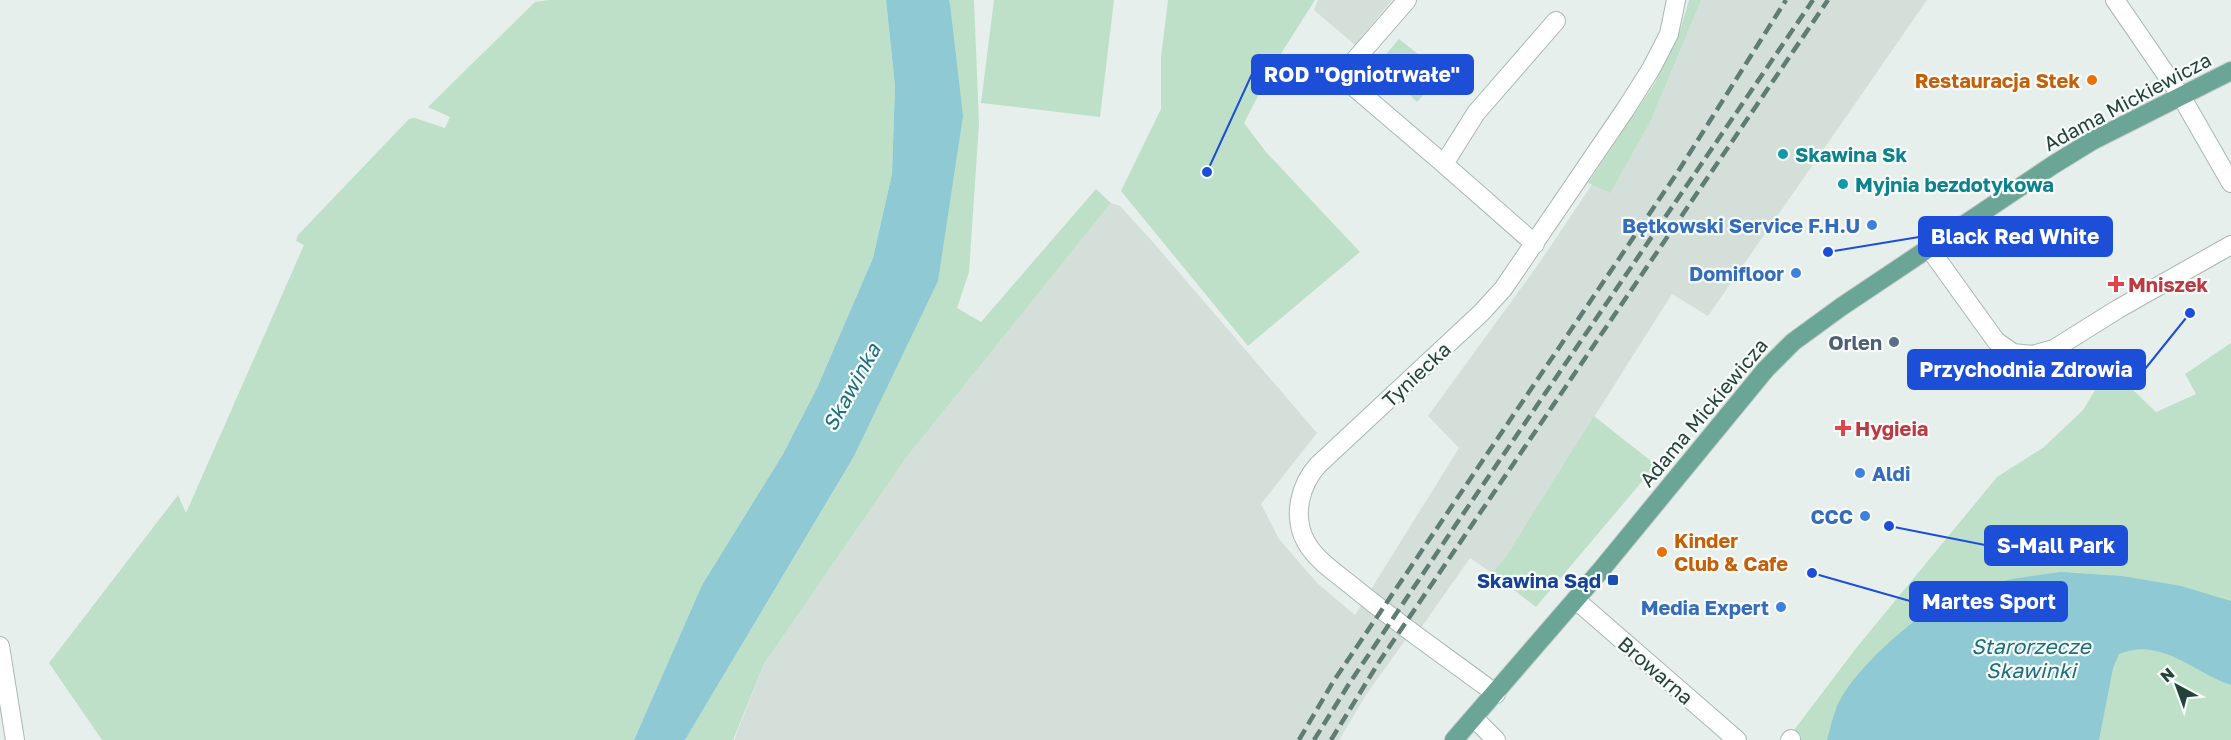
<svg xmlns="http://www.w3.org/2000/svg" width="2231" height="740" font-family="'Golos Text',sans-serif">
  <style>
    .built { fill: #d4dfda }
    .green { fill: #bfe0c8 }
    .water { fill: #8ec9d4 }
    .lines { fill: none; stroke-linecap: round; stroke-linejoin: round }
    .minor-casing { stroke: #a8b8b2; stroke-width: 20 }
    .major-casing { stroke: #c2cac8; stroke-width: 20 }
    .minor { stroke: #fff; stroke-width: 18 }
    .major { stroke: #6aa596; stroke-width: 18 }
    .rail { stroke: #5f7d75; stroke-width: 4.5; stroke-dasharray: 12 6; stroke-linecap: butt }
    .food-dot { fill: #e8710a; stroke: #f7fbf9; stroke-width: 2 }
    .culture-dot { fill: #0f9aa8; stroke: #f7fbf9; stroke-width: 2 }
    .shop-dot { fill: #3f7fe0; stroke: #f7fbf9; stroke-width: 2 }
    .health-dot { fill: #e0444e; stroke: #f7fbf9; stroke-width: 2 }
    .service-dot { fill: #5c6f8a; stroke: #f7fbf9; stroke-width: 2 }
    .transit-dot { fill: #1a4fb4; stroke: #f7fbf9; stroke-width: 2 }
    .labels { text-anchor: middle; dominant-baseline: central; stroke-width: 4.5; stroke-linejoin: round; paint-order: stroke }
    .food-label { font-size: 20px; font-weight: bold; fill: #c56008; stroke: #f7fbf9; text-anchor: end }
    .street-label { font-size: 20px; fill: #24423a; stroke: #f7fbf9 }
    .culture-label { font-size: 20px; font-weight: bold; fill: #0d838f; stroke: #f7fbf9; text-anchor: start }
    .shop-label { font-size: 20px; font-weight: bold; fill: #366cbe; stroke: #f7fbf9; text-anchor: end }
    .health-label { font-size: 20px; font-weight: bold; fill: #be3a42; stroke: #f7fbf9; text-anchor: start }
    .service-label { font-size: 20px; font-weight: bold; fill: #4e5e75; stroke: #f7fbf9; text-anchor: end }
    .transit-label { font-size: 20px; font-weight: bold; fill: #164399; stroke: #f7fbf9; text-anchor: end }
    .water-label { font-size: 21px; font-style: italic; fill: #1c6f80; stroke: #f7fbf9 }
    .leader { fill: none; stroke: #1d4ed8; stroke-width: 2 }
    .callout-dot { fill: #1d4ed8; stroke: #f7fbf9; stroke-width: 2 }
    .callout { fill: #1d4ed8; stroke: #1d4ed8; stroke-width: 2 }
    .callout-label { font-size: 21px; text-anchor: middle; font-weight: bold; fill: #fff }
  </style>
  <rect width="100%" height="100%" fill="#e6efeb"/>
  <!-- built -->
  <path class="built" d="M1318,0h74l-37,45 -41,-35z
    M1696,0h231l-219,316 -36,-22 -166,262 -14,17 -22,-15 -59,84 -5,-3 -40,56 -27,45h-605l30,-76 142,-206 205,-255 9,3 32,35 165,192 -56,71 18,35 38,44 38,32 104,-167 -31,-32 107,-147 134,-198z"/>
  <!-- green -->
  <path class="green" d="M549,0h337l9,86 -3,88 -19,84 -56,130 -34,66 -81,131 -68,155h-532l-53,-77 129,-168 8,18 118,-268 -8,-4 2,-6 111,-116 6,-1 30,10 5,-11 -22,-10 107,-105z
    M949,0h25l5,124 -10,148 -12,36 24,14 115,-133 15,14 -205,255 -142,206 -31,76h-48l168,-282 97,-454z
    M994,0h120l-14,117 -119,-14z
    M1168,0h147l-40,63 -31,60 22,29 94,100 -112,94 -127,-155 40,-82v-52z
    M1689,0h12l-51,122 -40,71 -22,-10 67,-100 24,-49z
    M1399,39l44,35 -26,28 -39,-38z
    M2231,343v397h-441l1,-6 66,-87 140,-170 47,-30 39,-37 26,-43 47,45 40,-18 -11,-20z
    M1594,416l62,49 -120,142 -44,-34 14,-17z"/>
  <!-- water -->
  <path class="water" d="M886,0h63l1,4 13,112 -25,165 -85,177 -168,282h-51l68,-155 81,-131 34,-66 56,-130 19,-84 3,-88z
    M2060,572l62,4 59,10 50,15v84c-36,-12 -71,-49 -112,-31l-6,14 -14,72h-272c3,-10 5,-21 9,-31 15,-39 83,-97 121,-115 30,-13 71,-17 103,-22z"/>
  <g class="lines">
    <!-- minor casing -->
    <g class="minor-casing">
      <path id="minor" d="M1407,0l-66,76 103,88 32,-51 80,-92
        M2115,0l66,96 50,87
        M1444,164l91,80
        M1929,248l67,93 17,12 19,2 22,-6 64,-40 113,-64
        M1576,600l161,140
        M0,646l15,94
        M1496,694c-48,-36 -98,-70 -144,-108 -16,-13 -36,-26 -46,-44 -14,-26 -6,-57 12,-77l163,-152 22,-24 122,-179 26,-41 18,-35 7,-34
        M1474,718l22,22
        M1790,740l1,-1"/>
    </g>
    <!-- major casing -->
    <g class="major-casing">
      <path id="major" d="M1454,740l147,-170 165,-201 27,-27 48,-35 212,-142 39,-24 139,-70"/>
    </g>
    <!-- minor -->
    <use href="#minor" class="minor"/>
    <!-- major -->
    <use href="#major" class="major"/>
    <!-- rail -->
    <path class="rail" d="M1299,740l34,-58 346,-512 107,-170
      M1314,740l35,-56 110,-164 354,-520
      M1331,740l48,-78 449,-662"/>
  </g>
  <!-- markers -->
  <g class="food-dot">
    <circle cx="2092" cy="80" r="6"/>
    <circle cx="1662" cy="552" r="6"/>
  </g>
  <g class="culture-dot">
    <circle cx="1783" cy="154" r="6"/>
    <circle cx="1843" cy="184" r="6"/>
  </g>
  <g class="shop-dot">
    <circle cx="1872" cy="225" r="6"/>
    <circle cx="1796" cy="273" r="6"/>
    <circle cx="1860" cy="473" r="6"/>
    <circle cx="1865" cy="516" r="6"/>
    <circle cx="1781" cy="607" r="6"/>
  </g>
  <g class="health-dot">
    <path d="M2113 275h6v6h6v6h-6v6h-6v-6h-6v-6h6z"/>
    <path d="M1840 419h6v6h6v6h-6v6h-6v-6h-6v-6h6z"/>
  </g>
  <circle class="service-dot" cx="1894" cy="342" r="6"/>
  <rect class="transit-dot" x="1607" y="574" width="12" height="12" rx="3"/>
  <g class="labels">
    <!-- food labels -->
    <g class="food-label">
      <text x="2080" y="80">Restauracja Stek</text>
      <text x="1674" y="540" text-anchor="start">Kinder<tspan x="1674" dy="23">Club &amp; Cafe</tspan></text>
    </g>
    <!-- street labels -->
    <g class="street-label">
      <text transform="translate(2127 101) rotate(-28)">Adama Mickiewicza</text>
      <text transform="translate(1416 374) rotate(-43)">Tyniecka</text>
      <text transform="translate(1703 412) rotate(-50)">Adama Mickiewicza</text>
      <text transform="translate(1656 670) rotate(41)">Browarna</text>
    </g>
    <!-- culture labels -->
    <g class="culture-label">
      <text x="1795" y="154">Skawina Sk</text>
      <text x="1855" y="184">Myjnia bezdotykowa</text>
    </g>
    <!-- shop labels -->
    <g class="shop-label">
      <text x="1860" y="225">Bętkowski Service F.H.U</text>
      <text x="1784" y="273">Domifloor</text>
      <text x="1872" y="473" text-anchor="start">Aldi</text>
      <text x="1853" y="516">CCC</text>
      <text x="1769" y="607">Media Expert</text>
    </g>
    <!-- health labels -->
    <g class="health-label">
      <text x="2128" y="284">Mniszek</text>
      <text x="1855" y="428">Hygieia</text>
    </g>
    <!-- service labels -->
    <g class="service-label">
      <text x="1882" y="342">Orlen</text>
    </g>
    <!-- transit labels -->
    <g class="transit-label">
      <text x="1601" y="580">Skawina Sąd</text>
    </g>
    <!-- water labels -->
    <g class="water-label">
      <text transform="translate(851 387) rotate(-61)">Skawinka</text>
      <text x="2031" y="646">Starorzecze<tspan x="2031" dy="24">Skawinki</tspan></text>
    </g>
  </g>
  <!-- callouts -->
  <path class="leader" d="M1207 172L1252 74M1828 252L1919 237M2190 313L2145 369M1889 526L1985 545M1812 573L1910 601"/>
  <g class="callout-dot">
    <circle cx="1207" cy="172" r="6"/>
    <circle cx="1828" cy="252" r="6"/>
    <circle cx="2190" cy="313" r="6"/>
    <circle cx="1889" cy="526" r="6"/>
    <circle cx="1812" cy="573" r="6"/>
  </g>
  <g class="callout">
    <rect x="1252" y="55" width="221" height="39" rx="6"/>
    <rect x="1919" y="217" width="193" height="39" rx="6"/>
    <rect x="1908" y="350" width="237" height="39" rx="6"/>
    <rect x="1985" y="526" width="142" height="39" rx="6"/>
    <rect x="1910" y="582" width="157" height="39" rx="6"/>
  </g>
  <g class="callout-label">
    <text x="1362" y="82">ROD "Ogniotrwałe"</text>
    <text x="2015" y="244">Black Red White</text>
    <text x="2026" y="377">Przychodnia Zdrowia</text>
    <text x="2056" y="553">S-Mall Park</text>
    <text x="1989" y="609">Martes Sport</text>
  </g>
  <!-- north arrow -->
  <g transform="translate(2177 686) rotate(319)" stroke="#f7fbf9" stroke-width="4.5" paint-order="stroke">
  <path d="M0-4.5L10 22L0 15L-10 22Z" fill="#24423a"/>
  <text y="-9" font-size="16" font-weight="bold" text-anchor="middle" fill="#24423a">N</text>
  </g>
</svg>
